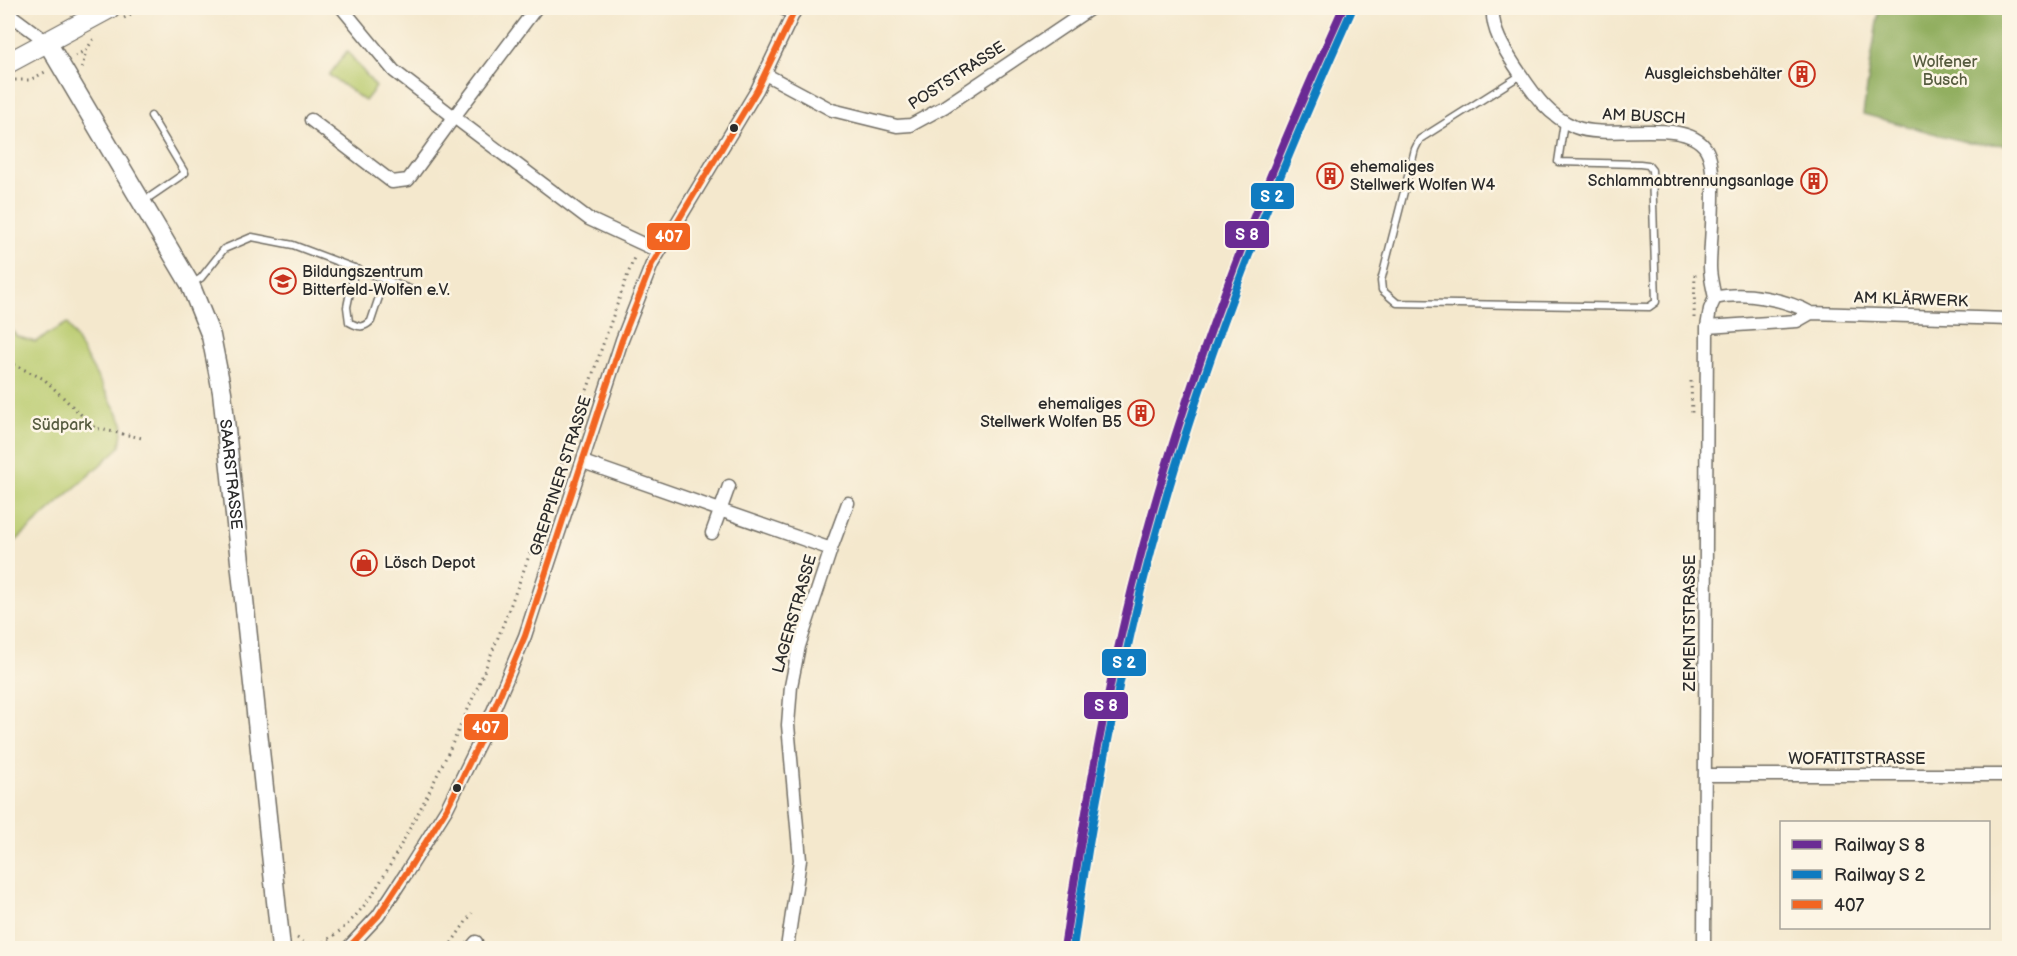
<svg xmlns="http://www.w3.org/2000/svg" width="2017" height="956" font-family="'Balsamiq Sans',sans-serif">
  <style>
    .green { fill: #b9cb6e; stroke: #727b4c; stroke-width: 1.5 }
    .forest { fill: #92af61; stroke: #5e6d46; stroke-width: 1.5 }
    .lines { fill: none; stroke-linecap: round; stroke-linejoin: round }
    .lane-casing { stroke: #716d64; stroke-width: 9 }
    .street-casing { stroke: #716d64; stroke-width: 15 }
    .secondary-casing { stroke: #716d64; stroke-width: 21 }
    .primary-casing { stroke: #716d64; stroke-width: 22 }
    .path { stroke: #716d64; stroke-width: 3; stroke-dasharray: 1.5 4.5; stroke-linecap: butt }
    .lane { stroke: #fff; stroke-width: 6 }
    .street { stroke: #fff; stroke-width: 12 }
    .secondary { stroke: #fff; stroke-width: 18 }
    .primary { stroke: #fff; stroke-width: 20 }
    .bus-1-casing { stroke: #fcf5e5; stroke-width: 10 }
    .bus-1 { stroke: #f26522; stroke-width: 6 }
    .rail-1-casing { stroke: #fcf5e5; stroke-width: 12 }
    .rail-2-casing { stroke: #fcf5e5; stroke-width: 12 }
    .rail-1 { stroke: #6b2c94; stroke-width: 8 }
    .rail-2 { stroke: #107bc0; stroke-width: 8 }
    .bus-dot { fill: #2b2b2b; stroke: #fcf5e5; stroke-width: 2 }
    .labels { text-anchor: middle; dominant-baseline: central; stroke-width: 5; stroke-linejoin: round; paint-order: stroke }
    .park-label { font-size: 16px; fill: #565b3f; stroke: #fcf5e5 }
    .poi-label { font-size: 16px; fill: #2b2b2b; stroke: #fcf5e5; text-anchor: end }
    .street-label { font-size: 16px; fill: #2b2b2b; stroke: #fcf5e5 }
    .line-badge { stroke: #fcf5e5; stroke-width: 2 }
    .badge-label { font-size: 16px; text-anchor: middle; font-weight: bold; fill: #fff }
  </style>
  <rect width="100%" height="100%" fill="#fcf5e5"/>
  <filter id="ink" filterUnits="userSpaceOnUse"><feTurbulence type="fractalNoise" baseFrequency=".0167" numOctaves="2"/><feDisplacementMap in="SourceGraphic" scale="12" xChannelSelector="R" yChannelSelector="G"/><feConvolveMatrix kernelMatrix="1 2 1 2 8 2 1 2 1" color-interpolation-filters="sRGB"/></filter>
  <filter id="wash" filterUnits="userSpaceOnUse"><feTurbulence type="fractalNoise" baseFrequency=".008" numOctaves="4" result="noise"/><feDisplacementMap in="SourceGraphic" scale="24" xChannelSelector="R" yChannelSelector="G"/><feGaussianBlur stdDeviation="1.35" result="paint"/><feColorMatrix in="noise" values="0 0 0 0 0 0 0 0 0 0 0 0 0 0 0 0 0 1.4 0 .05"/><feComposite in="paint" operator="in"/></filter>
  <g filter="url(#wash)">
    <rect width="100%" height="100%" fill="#f4e8cd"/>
    <!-- green -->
    <path class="green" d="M347,51l29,36 -11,14 -36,-26z
      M8,323l8,13 19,6 32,-19 56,100 -3,24 -112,101z"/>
    <!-- forest -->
    <path class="forest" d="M1879,8h130v137l-40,-2 -106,-29z"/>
  </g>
  <g filter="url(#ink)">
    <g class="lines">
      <!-- lane casing -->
      <g class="lane-casing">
        <path id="lane" d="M775,8l17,8
          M1521,75l-101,64 -5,10 -34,132 1,9 15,13 252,4 7,-5 -4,-132 -4,-5 -8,-1 -82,-2 6,-40
          M144,201l41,-28 -34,-57
          M355,268l-8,39 2,15c9,5 14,7 22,-1l14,-42
          M191,284l10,-6 23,-29 28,-12 41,8 122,46"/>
      </g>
      <!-- street casing -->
      <g class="street-casing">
        <path id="street" d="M536,8l-82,109 135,102 69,32
          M1493,8c-2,21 11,41 22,58 17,25 31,49 60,61 34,14 110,-11 131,22 13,20 4,91 4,118 0,10 3,21 5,31
          M8,13l39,29
          M765,74l67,36 65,16 14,-1 33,-18 147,-99
          M311,120l81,62 16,-2 46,-63 -60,-46 -52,-63
          M1715,298c29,-7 70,1 96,15l199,6
          M1707,327l90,-6 14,-8
          M583,462l248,87 -32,97 -8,40 -3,39 12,135 -13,88
          M712,533l17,-47
          M831,549l17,-46
          M1705,775h305
          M348,948l30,-32 29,-44 40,-64 35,-71 43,-101 97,-296 30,-76 105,-174 39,-82
          M471,948l5,-6
          M1704,948l3,-621 3,-18 5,-11"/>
      </g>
      <!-- secondary casing -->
      <g class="secondary-casing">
        <g id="secondary">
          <path id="s1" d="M47,42l143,242 21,52 11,56 59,556"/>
        </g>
      </g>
      <!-- primary casing -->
      <g class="primary-casing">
        <path id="primary" d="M8,63l102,-55"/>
      </g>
      <!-- path -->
      <path class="path" d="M124,18l20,-10
        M75,56l11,-6 10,-14
        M82,68l4,-18
        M15,80h15l15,-8
        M1694,318l1,-47
        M8,362l36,17 51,49 47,10
        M1691,381l1,33
        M297,938l16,9c49,-20 74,-77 98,-121 98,-181 153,-379 224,-571
        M448,948l24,-35"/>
      <!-- lane -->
      <use href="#lane" class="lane"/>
      <!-- street -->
      <use href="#street" class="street"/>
      <!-- secondary -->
      <use href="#secondary" class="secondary"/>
      <!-- primary -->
      <use href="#primary" class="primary"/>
      <!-- bus-1 casing -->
      <g class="bus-1-casing">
        <path id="bus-1" d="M348,948l30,-32 29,-44 40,-64 35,-71 43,-101 97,-296 30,-76 105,-174 39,-82"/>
      </g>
      <!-- bus-1 -->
      <use href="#bus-1" class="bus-1"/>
      <!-- rail-1 casing -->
      <g class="rail-1-casing">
        <path id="rail-1" d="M1064,948c18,-121 39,-241 68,-359 50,-201 126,-393 211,-581"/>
      </g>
      <!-- rail-2 casing -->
      <g class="rail-2-casing">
        <path id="rail-2" d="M1073,948c17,-120 39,-239 68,-358 50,-200 126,-391 210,-578"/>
      </g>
      <!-- rail-1 -->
      <use href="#rail-1" class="rail-1"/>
      <!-- rail-2 -->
      <use href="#rail-2" class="rail-2"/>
    </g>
  </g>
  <!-- icons -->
  <defs>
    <g id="building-ring" transform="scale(1.35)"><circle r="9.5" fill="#fcf5e5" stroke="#c8321e" stroke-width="1.5"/><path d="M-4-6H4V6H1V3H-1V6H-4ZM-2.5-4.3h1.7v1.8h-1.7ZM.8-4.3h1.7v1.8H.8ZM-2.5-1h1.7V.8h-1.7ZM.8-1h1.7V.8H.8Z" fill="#c8321e"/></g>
    <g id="school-ring" transform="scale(1.35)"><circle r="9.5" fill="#fcf5e5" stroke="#c8321e" stroke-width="1.5"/><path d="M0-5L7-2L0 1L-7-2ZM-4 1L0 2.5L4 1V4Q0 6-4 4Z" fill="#c8321e"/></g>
    <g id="shop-ring" transform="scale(1.35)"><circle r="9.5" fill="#fcf5e5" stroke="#c8321e" stroke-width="1.5"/><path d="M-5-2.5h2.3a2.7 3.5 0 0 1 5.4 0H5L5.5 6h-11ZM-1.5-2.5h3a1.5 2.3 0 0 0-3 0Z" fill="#c8321e"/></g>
  </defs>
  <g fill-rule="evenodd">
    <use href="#building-ring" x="1802" y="74"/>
    <use href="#building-ring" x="1330" y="176"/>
    <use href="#building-ring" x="1814" y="181"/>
    <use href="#school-ring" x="283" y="281"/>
    <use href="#building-ring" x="1141" y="413"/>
    <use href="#shop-ring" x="364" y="563"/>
  </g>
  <!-- markers -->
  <g class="bus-dot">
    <circle cx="734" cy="128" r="5"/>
    <circle cx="457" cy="788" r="5"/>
  </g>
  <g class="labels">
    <!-- park labels -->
    <g class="park-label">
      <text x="1945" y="62">Wolfener<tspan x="1945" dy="18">Busch</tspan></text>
      <text x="62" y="425">Südpark</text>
    </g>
    <!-- poi labels -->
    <g class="poi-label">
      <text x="1782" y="74">Ausgleichsbehälter</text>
      <text x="1350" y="167" text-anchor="start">ehemaliges<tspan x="1350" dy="18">Stellwerk Wolfen W4</tspan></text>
      <text x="1794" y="181">Schlammabtrennungsanlage</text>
      <text x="302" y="272" text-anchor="start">Bildungszentrum<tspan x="302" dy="18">Bitterfeld-Wolfen e.V.</tspan></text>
      <text x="1122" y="404">ehemaliges<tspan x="1122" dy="18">Stellwerk Wolfen B5</tspan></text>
      <text x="384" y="563" text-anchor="start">Lösch Depot</text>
    </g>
    <!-- street labels -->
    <g class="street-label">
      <text transform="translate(957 76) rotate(-33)">POSTSTRASSE</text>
      <text transform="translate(1644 117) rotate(3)">AM BUSCH</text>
      <text transform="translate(1911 300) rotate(2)">AM KLÄRWERK</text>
      <text stroke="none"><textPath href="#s1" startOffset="477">SAARSTRASSE</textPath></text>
      <text transform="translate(561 476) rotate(-72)">GREPPINER STRASSE</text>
      <text transform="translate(795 614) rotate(-74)">LAGERSTRASSE</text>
      <text transform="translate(1690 623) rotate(-90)">ZEMENTSTRASSE</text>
      <text x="1857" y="759">WOFATITSTRASSE</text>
    </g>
  </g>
  <g class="line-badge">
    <rect x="1250" y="182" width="45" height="28" rx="6" fill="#107bc0"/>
    <rect x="1224" y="220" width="46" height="29" rx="6" fill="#6b2c94"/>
    <rect x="646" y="222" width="45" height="29" rx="6" fill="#f26522"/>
    <rect x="1101" y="648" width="46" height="29" rx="6" fill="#107bc0"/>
    <rect x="1083" y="691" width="46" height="29" rx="6" fill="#6b2c94"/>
    <rect x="463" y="713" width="46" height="28" rx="6" fill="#f26522"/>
  </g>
  <g class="badge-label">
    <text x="1272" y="202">S 2</text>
    <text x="1247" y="240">S 8</text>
    <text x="669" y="242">407</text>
    <text x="1124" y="668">S 2</text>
    <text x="1106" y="711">S 8</text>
    <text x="486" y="733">407</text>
  </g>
  <!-- margin -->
  <rect width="2017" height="956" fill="none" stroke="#fcf5e5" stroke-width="30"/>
  <!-- legend -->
  <rect x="1780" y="821" width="210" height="108" fill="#fcf5e5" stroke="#a8a49b" stroke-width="1.5"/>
  <rect x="1792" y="840" width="30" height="9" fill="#6b2c94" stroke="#a8a49b" stroke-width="1.5"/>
  <text x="1834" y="851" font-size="18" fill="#2b2b2b">Railway S 8</text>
  <rect x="1792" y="870" width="30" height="9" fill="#107bc0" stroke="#a8a49b" stroke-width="1.5"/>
  <text x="1834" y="881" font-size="18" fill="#2b2b2b">Railway S 2</text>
  <rect x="1792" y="900" width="30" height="9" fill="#f26522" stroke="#a8a49b" stroke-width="1.5"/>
  <text x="1834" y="911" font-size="18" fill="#2b2b2b">407</text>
</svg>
